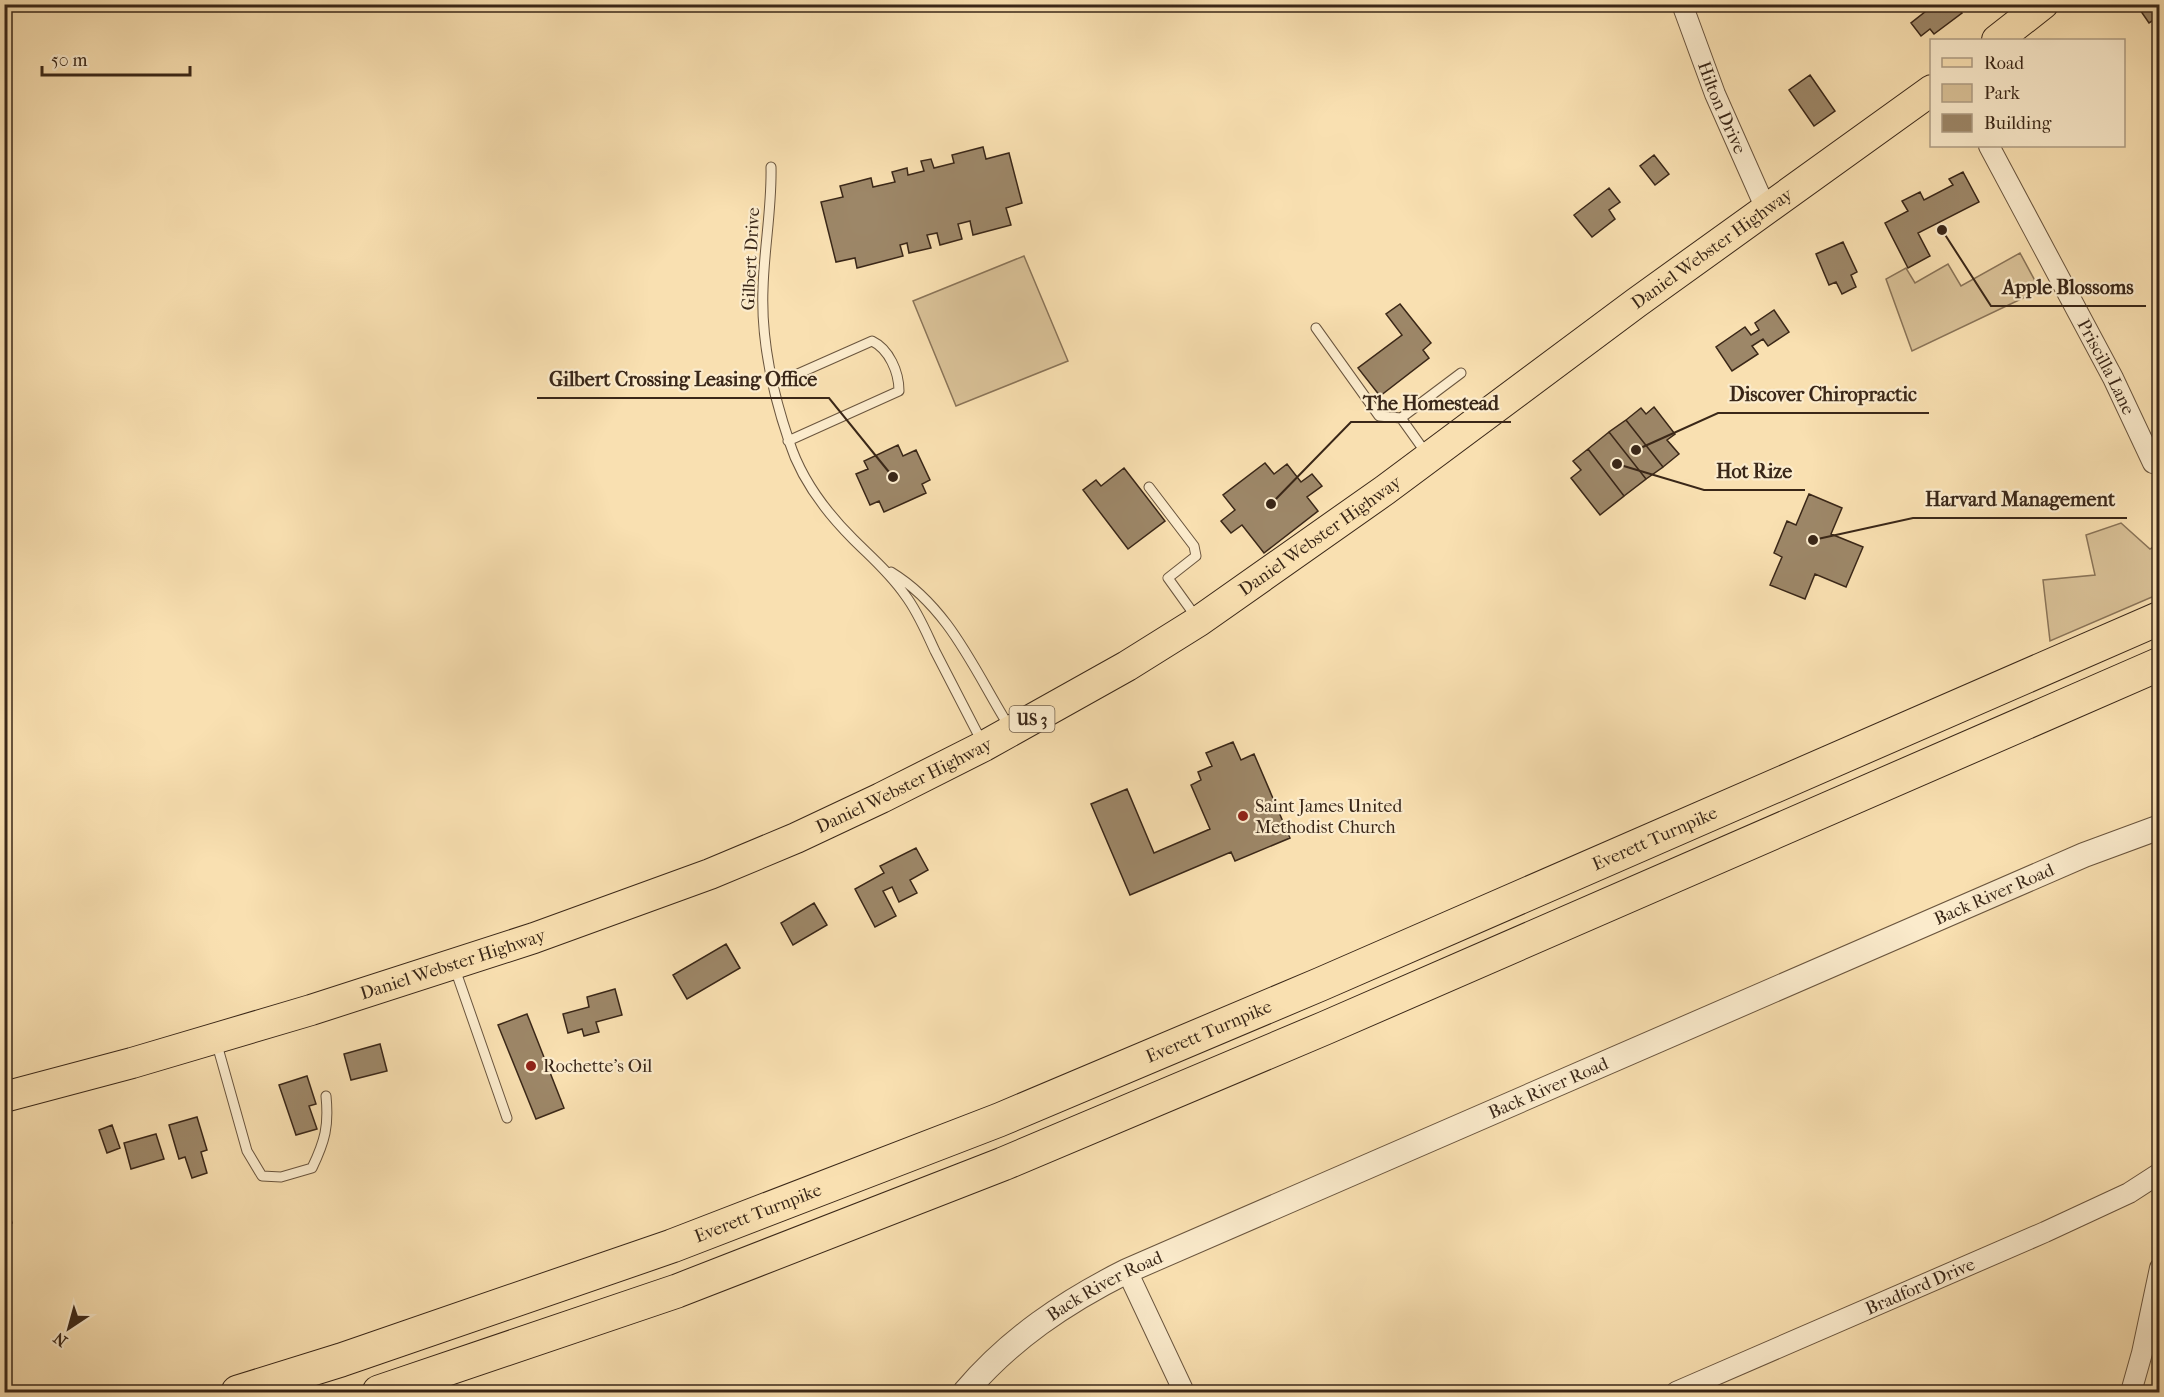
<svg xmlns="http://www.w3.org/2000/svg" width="2164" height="1397" font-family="'IM FELL French Canon',serif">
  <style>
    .green { fill: #d9c197; stroke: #8a7458; stroke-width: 1.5 }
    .building { fill: #9d8768; stroke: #3a2718; stroke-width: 1.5 }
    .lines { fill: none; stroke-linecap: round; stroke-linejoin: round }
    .service-casing { stroke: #6a553e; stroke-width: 11 }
    .minor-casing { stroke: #6a553e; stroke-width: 22 }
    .tertiary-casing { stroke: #6a553e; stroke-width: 26 }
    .primary-casing { stroke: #3a2718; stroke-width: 32 }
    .motorway-casing { stroke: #3a2718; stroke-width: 35 }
    .service { stroke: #fbebcc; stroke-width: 9 }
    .minor { stroke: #fbebcc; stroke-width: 20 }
    .tertiary { stroke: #fbebcc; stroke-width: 24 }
    .primary { stroke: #f9e0b1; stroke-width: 30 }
    .motorway { stroke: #f9e0b1; stroke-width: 33 }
    .poi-dot { fill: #8f2418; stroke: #fbebcc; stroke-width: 2 }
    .labels { text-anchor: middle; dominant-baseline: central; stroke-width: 4.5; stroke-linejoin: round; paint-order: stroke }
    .shield { fill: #fbebcc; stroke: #74624e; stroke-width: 1.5 }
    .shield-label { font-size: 16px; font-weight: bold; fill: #3a2718 }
    .street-label { font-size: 18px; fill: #3a2718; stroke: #fbebcc }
    .poi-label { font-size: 18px; fill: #3a2718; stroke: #fbebcc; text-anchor: start }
    .leader { fill: none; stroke: #3a2718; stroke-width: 2 }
    .callout-dot { fill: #3a2718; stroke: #fbebcc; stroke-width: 2 }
    .callout-label { font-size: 20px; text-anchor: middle; font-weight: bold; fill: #3a2718; stroke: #fbebcc; stroke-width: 4.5; stroke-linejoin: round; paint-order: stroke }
  </style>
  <rect width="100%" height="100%" fill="#f9e0b1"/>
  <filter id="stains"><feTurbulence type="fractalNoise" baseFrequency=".00333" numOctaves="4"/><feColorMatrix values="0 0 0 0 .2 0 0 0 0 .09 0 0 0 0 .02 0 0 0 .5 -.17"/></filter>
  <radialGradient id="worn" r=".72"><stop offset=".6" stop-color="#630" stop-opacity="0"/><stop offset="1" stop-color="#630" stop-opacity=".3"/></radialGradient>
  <!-- green -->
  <path class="green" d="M2020,253l20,37 -128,61 -26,-72 20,-11 9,15 33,-19 13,22z
    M1024,256l44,105 -112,45 -43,-105z
    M2121,523l29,26 9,-6v51l-109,47 -7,-61 52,-5 -9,-40z"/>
  <!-- building -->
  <path class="building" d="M1935,4h21l6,9 -28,21 -4,-5 -9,7 -10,-13z
    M2136,4h24v12l-11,7z
    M1810,75l25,36 -21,15 -25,-36z
    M983,147l3,12 23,-6 13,50 -16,5 5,17 -38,10 -3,-14 -12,3 4,15 -22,6 -3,-12 -10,2 4,13 -22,5 -2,-10 -7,2 3,11 -46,12 -2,-10 -19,4 -15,-60 22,-5 -3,-11 31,-8 2,9 22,-5 -3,-10 15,-4 1,7 16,-4 -3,-10 10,-2 3,9 20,-5 -2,-8z
    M1654,155l15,19 -14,11 -15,-19z
    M1963,172l16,30 -61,31 12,23 -22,12 -23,-45 23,-12 -6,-10 18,-9 4,8 29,-15 -4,-6z
    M1609,188l11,14 -11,8 6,9 -23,18 -18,-22z
    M1843,242l14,30 -6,3 5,12 -14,7 -6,-12 -7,3 -13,-31z
    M1400,304l31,39 -8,7 6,8 -49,38 -22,-28 44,-33 -16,-21z
    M1774,310l15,22 -21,14 -5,-7 -11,7 6,8 -26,17 -16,-24 29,-20 6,8 8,-5 -4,-7z
    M1654,407l21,27 -8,6 12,14 -16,13 -37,-47 15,-12 5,6z
    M1626,420l37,47 -17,12 -37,-47z
    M1609,432l37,47 -22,17 -36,-47z
    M898,445l5,11 13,-6 14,30 -8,4 4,9 -42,19 -5,-11 -9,4 -14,-31 12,-5 -4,-8z
    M1588,449l36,47 -24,19 -29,-37 10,-8 -8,-9z
    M1265,463l9,11 13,-10 14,18 11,-8 10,12 -15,11 11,14 -54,42 -22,-28 -11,8 -10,-12 14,-11 -12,-15z
    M1124,468l41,53 -37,28 -45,-59 13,-10 5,6z
    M1809,494l33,14 -11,26 32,13 -17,40 -31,-13 -10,25 -35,-14 12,-28 -8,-4 13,-32 9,4z
    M1233,742l8,18 13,-6 36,84 -55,23 -4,-9 -101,43 -39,-91 36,-15 27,64 56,-24 -19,-44 10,-5 -3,-8 14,-6 -6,-13z
    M916,848l12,22 -18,10 7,13 -18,9 -7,-15 -9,4 13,25 -21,11 -20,-38 29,-16 -4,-7z
    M814,903l13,22 -34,20 -12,-22z
    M726,944l14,24 -53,31 -14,-24z
    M615,989l7,26 -26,7 3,10 -15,4 -2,-7 -14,4 -5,-19 26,-7 -2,-10z
    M527,1014l37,94 -28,11 -38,-94z
    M380,1044l7,27 -36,9 -7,-26z
    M307,1076l9,28 -7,2 8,23 -21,6 -17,-50z
    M197,1117l10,33 -6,2 6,21 -15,5 -7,-21 -6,2 -10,-34z
    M112,1125l8,23 -13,5 -8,-23z
    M156,1134l8,25 -33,10 -7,-26z
    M4,1194l8,29 -7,2 2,9h-3z"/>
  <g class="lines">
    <!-- service casing -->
    <g class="service-casing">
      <path id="service" d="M771,167c1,41 -7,81 -8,122 -2,50 10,105 26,152 12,38 35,69 64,98 18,18 37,34 52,56 13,17 21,37 30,56 16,31 32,62 48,93
        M1316,328l63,88 22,2
        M773,382l20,-6 79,-35c17,8 27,31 27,50l-111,50
        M1426,453l-25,-35 60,-45
        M1149,487l45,59 2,10 -28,22 28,39
        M891,572c59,36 84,100 119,156
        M455,969l52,149
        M216,1041l31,110 15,25 19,1 31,-9c13,-27 17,-42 14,-72"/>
    </g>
    <!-- minor casing -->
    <g class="minor-casing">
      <g id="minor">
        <path id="s1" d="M1682,4l33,90 51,115"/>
        <path id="s2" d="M1989,146l124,232 40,85"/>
        <path d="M1127,1271l57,121"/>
        <path id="s3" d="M1676,1392l369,-160 84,-39 31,-20"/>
        <path d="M2131,1392l11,-39 18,-85"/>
      </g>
    </g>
    <!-- tertiary casing -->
    <g class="tertiary-casing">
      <g id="tertiary">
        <path id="s4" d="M965,1392c45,-53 100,-90 162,-121l957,-416 76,-28"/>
      </g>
    </g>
    <!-- primary casing -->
    <g class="primary-casing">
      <g id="primary">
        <path d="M1997,40l46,-36"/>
        <path id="s5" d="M4,1097l128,-34 179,-53 223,-72 176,-64 86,-36 85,-40 103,-52 143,-80 72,-45 186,-131 251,-187 296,-213"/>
      </g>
    </g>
    <!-- motorway casing -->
    <g class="motorway-casing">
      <g id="motorway">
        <path id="s6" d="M238,1392l103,-32 331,-114 327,-126 322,-136 839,-366"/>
        <path d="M379,1392l298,-101 326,-127 322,-136 835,-364"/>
      </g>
    </g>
    <!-- service -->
    <use href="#service" class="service"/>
    <!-- minor -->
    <use href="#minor" class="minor"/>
    <!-- tertiary -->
    <use href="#tertiary" class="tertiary"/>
    <!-- primary -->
    <use href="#primary" class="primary"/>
    <!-- motorway -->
    <use href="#motorway" class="motorway"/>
  </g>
  <!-- markers -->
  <g class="poi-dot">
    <circle cx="1243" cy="816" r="6"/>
    <circle cx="531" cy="1066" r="6"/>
  </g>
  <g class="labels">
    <!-- shield labels -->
    <rect class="shield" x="1009.5" y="706" width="45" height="26" rx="4.5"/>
    <g class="shield-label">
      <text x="1032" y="719">US 3</text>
    </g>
    <!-- street labels -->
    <g class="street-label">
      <text stroke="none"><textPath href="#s1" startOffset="111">Hilton Drive</textPath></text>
      <text stroke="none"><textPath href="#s5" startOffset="1926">Daniel Webster Highway</textPath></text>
      <text transform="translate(751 259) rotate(-87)">Gilbert Drive</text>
      <text stroke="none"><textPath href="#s2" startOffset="250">Priscilla Lane</textPath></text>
      <text stroke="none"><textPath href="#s5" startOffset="1440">Daniel Webster Highway</textPath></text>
      <text stroke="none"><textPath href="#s5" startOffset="954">Daniel Webster Highway</textPath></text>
      <text stroke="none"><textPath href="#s6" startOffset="1522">Everett Turnpike</textPath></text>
      <text stroke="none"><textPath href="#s4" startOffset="1149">Back River Road</textPath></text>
      <text stroke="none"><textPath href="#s5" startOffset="468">Daniel Webster Highway</textPath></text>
      <text stroke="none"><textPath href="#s6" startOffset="1036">Everett Turnpike</textPath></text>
      <text stroke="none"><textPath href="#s4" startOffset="663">Back River Road</textPath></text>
      <text stroke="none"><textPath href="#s6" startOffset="550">Everett Turnpike</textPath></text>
      <text stroke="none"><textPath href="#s3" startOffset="266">Bradford Drive</textPath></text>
      <text stroke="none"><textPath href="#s4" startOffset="177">Back River Road</textPath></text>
    </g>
    <!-- poi labels -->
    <g class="poi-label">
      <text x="1255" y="806">Saint James United<tspan x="1255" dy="21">Methodist Church</tspan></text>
      <text x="543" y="1066">Rochette's Oil</text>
    </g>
  </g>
  <!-- callouts -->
  <path class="leader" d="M1942 230L1991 306H2146M893 477L829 398H537M1636 450L1718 413H1929M1271 504L1351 422H1511M1617 464L1704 490H1805M1813 540L1913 518H2127"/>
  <g class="callout-dot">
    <circle cx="1942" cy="230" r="6"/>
    <circle cx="893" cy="477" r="6"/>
    <circle cx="1636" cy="450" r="6"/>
    <circle cx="1271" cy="504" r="6"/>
    <circle cx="1617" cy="464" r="6"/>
    <circle cx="1813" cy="540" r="6"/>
  </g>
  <g class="callout-label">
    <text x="2068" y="294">Apple Blossoms</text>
    <text x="683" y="386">Gilbert Crossing Leasing Office</text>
    <text x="1823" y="401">Discover Chiropractic</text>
    <text x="1431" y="410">The Homestead</text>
    <text x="1754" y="478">Hot Rize</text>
    <text x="2020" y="506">Harvard Management</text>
  </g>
  <!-- margin -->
  <rect width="2164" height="1397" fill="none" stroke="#f9e0b1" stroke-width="24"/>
  <rect x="6" y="6" width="2152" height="1385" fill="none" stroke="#3a2718" stroke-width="3"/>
  <rect x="12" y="12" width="2140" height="1373" fill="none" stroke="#3a2718" stroke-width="1.5"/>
  <!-- legend -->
  <rect x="1930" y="39" width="195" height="108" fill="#fbebcc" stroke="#ae9d84" stroke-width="1.5"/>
  <rect x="1942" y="58" width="30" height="9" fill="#f9e0b1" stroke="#ae9d84" stroke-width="1.5"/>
  <text x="1984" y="69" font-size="18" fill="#3a2718">Road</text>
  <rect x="1942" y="84" width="30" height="18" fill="#d9c197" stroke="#ae9d84" stroke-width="1.5"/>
  <text x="1984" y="99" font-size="18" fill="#3a2718">Park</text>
  <rect x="1942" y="114" width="30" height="18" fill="#9d8768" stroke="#ae9d84" stroke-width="1.5"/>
  <text x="1984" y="129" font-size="18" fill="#3a2718">Building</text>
  <!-- north arrow -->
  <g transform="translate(69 1328) rotate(216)" stroke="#fbebcc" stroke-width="4.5" paint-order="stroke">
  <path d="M0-4.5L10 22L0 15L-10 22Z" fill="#3a2718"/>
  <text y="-9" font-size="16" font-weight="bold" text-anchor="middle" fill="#3a2718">N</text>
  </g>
  <!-- scale -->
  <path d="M42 66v9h148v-9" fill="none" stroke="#3a2718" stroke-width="3"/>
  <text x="51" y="66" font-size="18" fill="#3a2718" stroke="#fbebcc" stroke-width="4.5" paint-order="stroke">50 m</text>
  <rect width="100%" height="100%" filter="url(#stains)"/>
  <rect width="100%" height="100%" fill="url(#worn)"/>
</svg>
